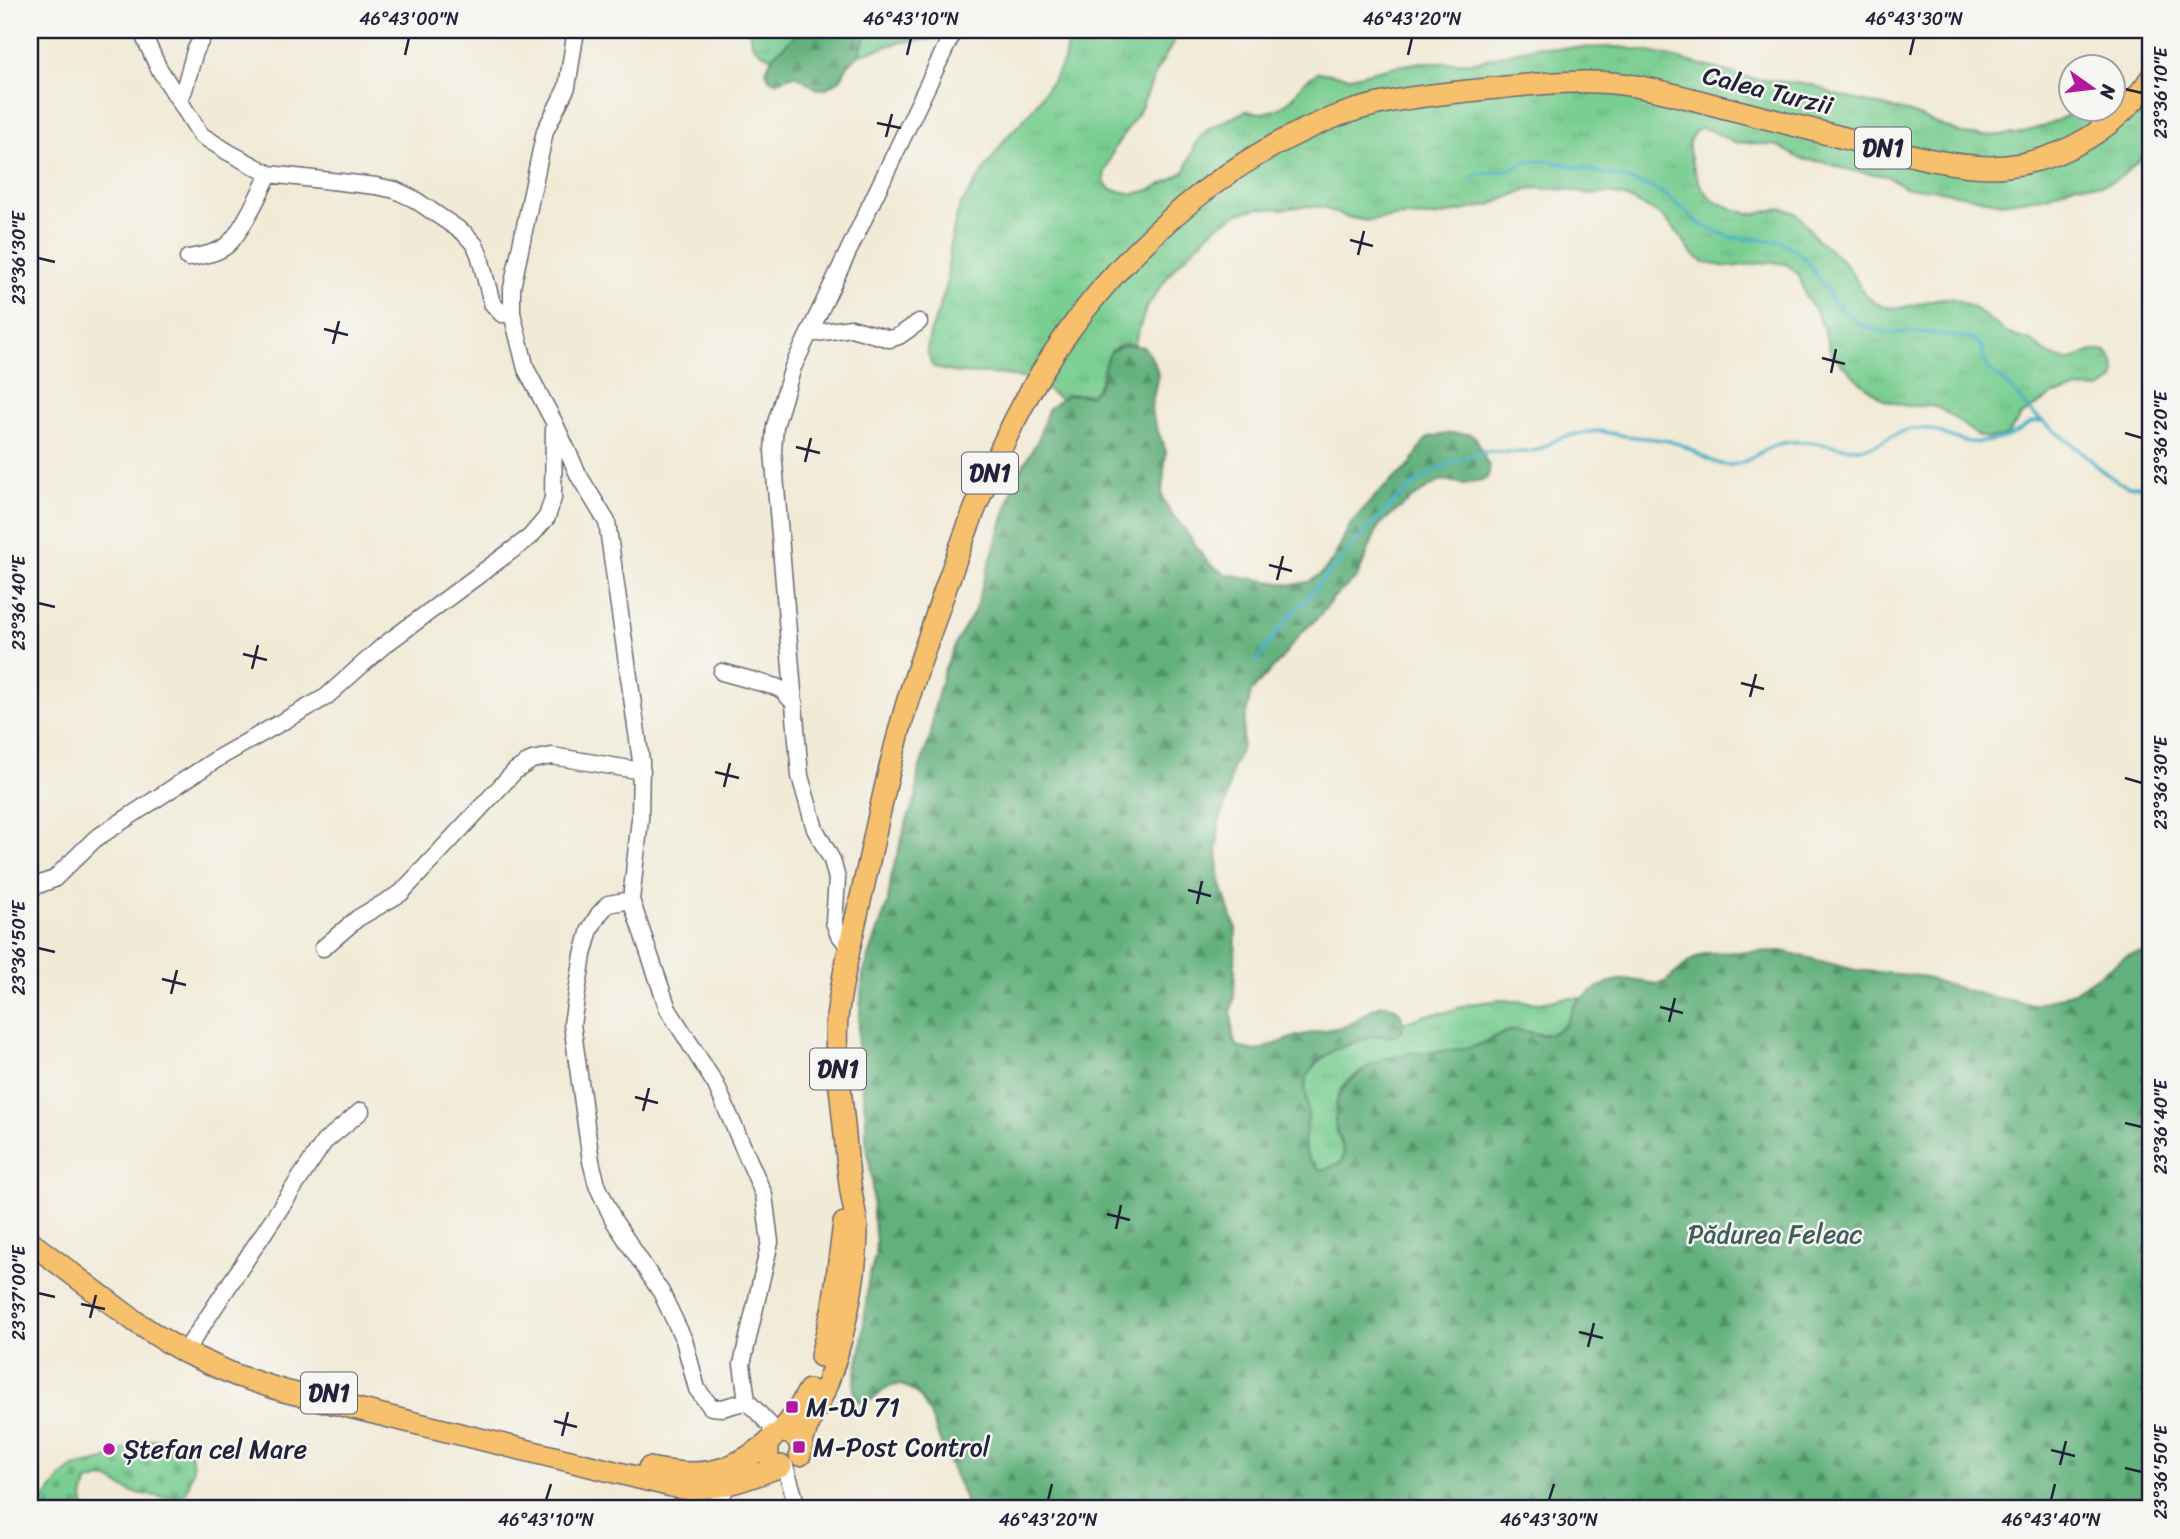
<svg xmlns="http://www.w3.org/2000/svg" width="2180" height="1539" font-family="Sriracha,sans-serif">
  <style>
    .grass { fill: url(#grass-tufts); stroke: #4e7866; stroke-width: 2 }
    .forest { fill: url(#forest-firs); stroke: #426a5b; stroke-width: 2 }
    .cemetery { fill: url(#cemetery-stones); stroke: #4e7866; stroke-width: 2 }
    .lines { fill: none; stroke-linecap: round; stroke-linejoin: round }
    .stream { stroke: #49b1c8; stroke-width: 3.5 }
    .minor-casing { stroke: #6a6871; stroke-width: 19 }
    .major-casing { stroke: #6a6871; stroke-width: 24 }
    .minor { stroke: #fff; stroke-width: 16 }
    .major { stroke: #f7c06c; stroke-width: 21 }
    .ticks { fill: none; stroke: #22223b; stroke-width: 2.5 }
    .poi-dot { fill: #b5179e; stroke: #f6f6f2; stroke-width: 2.5 }
    .labels { text-anchor: middle; dominant-baseline: central; stroke-width: 5; stroke-linejoin: round; paint-order: stroke }
    .shield { fill: #f6f6f2; stroke: #626272; stroke-width: 2 }
    .shield-label { font-size: 24px; font-weight: bold; fill: #22223b }
    .street-label { font-size: 26px; fill: #22223b; stroke: #f6f6f2 }
    .park-label { font-size: 26px; fill: #405e59; stroke: #f6f6f2 }
    .poi-label { font-size: 26px; fill: #22223b; stroke: #f6f6f2; text-anchor: start }
    .neatline { fill: none; stroke: #22223b; stroke-width: 2.5 }
    .ticks-label { font-size: 18px; text-anchor: middle; fill: #22223b }
  </style>
  <defs>
    <pattern id="grass-tufts" width="24" height="20" patternUnits="userSpaceOnUse" patternTransform="scale(1.75)"><rect width="24" height="20" fill="#79ce91"/><path d="M3 7l-1-3M5 7V3M7 7l1-3M15 17l-1-3M17 17v-4M19 17l1-3" fill="none" stroke="#68b17e"/></pattern>
    <pattern id="forest-firs" width="22" height="20" patternUnits="userSpaceOnUse" patternTransform="scale(1.75)"><rect width="22" height="20" fill="#62b17b"/><path d="M5 1l3.5 6h-7zM16 11l3.5 6h-7z" fill="#509066"/></pattern>
    <pattern id="cemetery-stones" width="16" height="16" patternUnits="userSpaceOnUse" patternTransform="scale(1.75)"><rect width="16" height="16" fill="#79ce91"/><path d="M2 7V4a2 2 0 0 1 4 0v3zM10 15v-3a2 2 0 0 1 4 0v3z" fill="#68b17e"/></pattern>
  </defs>
  <rect width="100%" height="100%" fill="#f6f6f2"/>
  <filter id="ink" filterUnits="userSpaceOnUse"><feTurbulence type="fractalNoise" baseFrequency=".0143" numOctaves="2"/><feDisplacementMap in="SourceGraphic" scale="14" xChannelSelector="R" yChannelSelector="G"/><feConvolveMatrix kernelMatrix="1 2 1 2 8 2 1 2 1" color-interpolation-filters="sRGB"/></filter>
  <filter id="wash" filterUnits="userSpaceOnUse"><feTurbulence type="fractalNoise" baseFrequency=".00686" numOctaves="4" result="noise"/><feDisplacementMap in="SourceGraphic" scale="28" xChannelSelector="R" yChannelSelector="G"/><feGaussianBlur stdDeviation="1.57" result="paint"/><feColorMatrix in="noise" values="0 0 0 0 0 0 0 0 0 0 0 0 0 0 0 0 0 1.4 0 .05"/><feComposite in="paint" operator="in"/></filter>
  <g filter="url(#wash)">
    <rect width="100%" height="100%" fill="#f1ead6"/>
    <!-- grass -->
    <path class="grass" d="M749,30h52l-29,27c-15,-4 -21,-12 -23,-27z
      M868,30h82c-12,13 -31,9 -47,12 -15,3 -29,10 -44,12z
      M1064,30h114l-5,13 -16,27 -17,40 -26,39 -10,26 1,8 5,6 24,5 16,-4 15,-7 20,-12 12,-30 11,-12 38,-18 16,2 16,-4 14,-10 10,-15 16,-12 32,5 41,-10 32,-5 16,1 36,-1 64,-16 16,2 66,-1 43,8 90,24 59,6 23,10 72,17 55,22 20,2 34,-2 31,-9 32,-16 34,-1v-15c7,1 9,4 14,9 21,19 22,24 17,53l-23,21 -14,7 -8,2 -24,-1 -28,12 -46,7 -71,-14 -24,-1 -20,-12 -40,-6 -23,-8 -23,-3 -21,-12 -7,-2 -40,-3 -21,-11 -12,-3c-10,7 -13,15 -10,27 8,31 13,44 44,54 7,2 13,5 21,5 12,-1 24,-9 36,-3 12,5 17,18 25,27 10,10 23,17 31,28 10,13 14,29 29,37 28,15 54,-10 78,-4 20,6 37,23 54,34 8,5 18,5 25,9 5,3 8,7 12,10 7,5 18,8 26,8 7,-1 12,-6 19,-8 20,-7 28,12 24,28l-13,9 -16,-1 -31,6 -33,22 -13,18 -7,3 -15,1 -8,-2 -26,-20 -14,-8 -7,-2h-24l-23,-6 -25,-19 -28,-28 -7,-23 -8,-19 -10,-13 -7,-23 -13,-11 -15,-2 -42,5 -24,-4 -13,-9 -13,-20 -13,-14 -12,-9 -29,-14 -16,-4 -17,1 -23,-4 -33,-2 -8,1 -38,16 -57,12 -32,-1 -32,5 -24,-4 -22,-10 -17,-1 -24,3 -24,-1 -19,5 -23,14 -42,41 -28,40 -12,37c-37,-4 -22,32 -43,49l-24,1 -7,4c-10,-7 -22,-17 -34,-20 -31,-10 -61,1 -94,-13l-5,-16 3,-16 16,-46 5,-48 8,-32 47,-70 23,-24 27,-39 8,-14 3,-16z
      M1564,998h17c-11,10 -11,27 -25,34 -15,7 -26,-3 -42,-2 -16,2 -29,14 -44,18 -40,9 -73,0 -109,24 -7,5 -16,10 -20,18 -5,10 -7,31 -4,42 3,12 9,18 4,30l-14,7h-8l-12,-12 -3,-15 4,-24 -3,-33 2,-8 8,-13 19,-14 37,-14h16l14,-5 2,-8 23,-8 21,-3 23,-8 31,-4 40,3z"/>
    <!-- forest -->
    <path class="forest" d="M801,30h67l-9,24 -11,11 -8,15 -14,8 -8,1c-22,-10 -15,-20 -42,-7l-7,-3 -3,-8 6,-14z
      M1126,344l17,3 6,6 7,14 2,8 -7,32 1,8 14,37 -4,40 1,8 8,14 11,12 23,33 6,6 15,9 66,11 16,-3 14,-9 11,-13 18,-37 27,-30 32,-28 13,-22 6,-6 24,-4 16,1 7,4 9,21 4,7v7l-3,6 -21,5 -23,-4 -27,16 -31,25 -6,6 -21,51 -24,20 -14,19 -18,16 -24,31 -21,22 -5,6 -7,32 -2,24 -10,21 -6,33 -7,22 -2,25 3,33 16,47 -2,67 -3,16 2,24 2,7 6,5 16,3 40,-15 49,-10 28,-18 8,-3h8l7,4 4,6 2,8 -2,8 -6,5h-24l-37,14 -19,14 -8,13 -2,8 3,33 -4,24 3,15 12,12h8l14,-7 4,-7 -10,-31 2,-24 8,-15 26,-20 15,-7 25,-5 25,-1 37,-5 36,-16 8,-1 25,5 8,-1 15,-8 10,-22 20,-15 15,-7 15,-3 32,5 8,-2 25,-21 15,-8 77,-2 73,19 64,6 64,19 52,10 39,-13 54,-37 22,-4v558h-1182c-6,-21 -14,-35 -23,-55 -10,-21 -17,-67 -47,-69 -16,0 -21,17 -37,18l-7,-5v-15l8,-40 6,-61 7,-25 1,-16 -3,-24 -1,-37 -6,-41v-25l-9,-66 6,-74 25,-72 3,-25 16,-57 9,-22 2,-25 13,-39 3,-25 10,-38 13,-30 17,-29 43,-136 21,-36 10,-31 19,-14 24,-1 6,-5 4,-7 3,-16 7,-15z"/>
    <!-- cemetery -->
    <path class="cemetery" d="M154,1439l24,5 13,8 2,16 -4,16 -3,8 -7,4 -17,1 -31,-5 -21,-12 -8,-2 -15,4 -4,16 2,11h-48l25,-33 12,-9 31,-7 34,-19z"/>
    <g class="lines">
      <!-- stream -->
      <path class="stream" d="M1472,178l7,-4 27,-3 22,-10h21l78,18 25,9 16,9 32,27 30,13 52,5 14,9 11,10 28,43 26,21 27,8 33,-1 46,6 11,4 4,5 2,13 4,9 24,20 20,24 55,43 14,14 17,12 10,4h22
        M1256,662c8,-10 13,-21 21,-30 17,-21 35,-40 53,-60 32,-37 78,-95 126,-111 10,-3 21,-8 31,-9 15,-1 32,2 47,-1 10,-2 15,-8 24,-12 6,-3 34,-8 41,-8 7,1 14,3 21,4 19,4 38,2 57,8 18,6 34,23 54,22 18,-1 31,-17 48,-21 30,-8 60,8 89,3 16,-3 28,-17 44,-18 28,-4 43,17 71,13 9,-1 18,-2 26,-6 13,-5 19,-16 33,-14"/>
    </g>
  </g>
  <g filter="url(#ink)">
    <g class="lines">
      <!-- minor casing -->
      <g class="minor-casing">
        <path id="minor" d="M141,30l17,37 43,68 27,17 41,22 107,12 19,4 19,9 50,34 11,12 4,9 13,49 10,11 10,-1
          M576,30l-9,57 -22,44 -33,157v25l14,56 28,53 25,54 28,46 34,239 -1,58 -9,81 37,109 48,76 48,110 6,47 -28,122 5,37 24,25 1,12
          M179,99l5,-9 11,-39 11,-21
          M188,258c12,-2 27,-4 38,-12 14,-10 35,-55 43,-72
          M809,334l42,-6 39,11 9,-3 20,-14
          M722,672l54,15 6,3 13,14
          M30,888l24,-9 41,-40 125,-82 106,-60 57,-51 147,-109 17,-20 6,-19 1,-70
          M631,900l-23,4 -9,10 -9,15 -7,26 -11,69 19,137 6,24 17,36 47,71 23,48 13,49 14,18 11,1 25,-7
          M323,948l35,-30 43,-25 114,-122 17,-11 20,-4 90,15
          M850,948l-12,-15 -4,-11 3,-43 -5,-19 -17,-31 -15,-53 -27,-325 2,-25 18,-59 161,-337
          M190,1344l134,-202 37,-31
          M785,1466l13,43
          M695,1509l-1,-20 5,-8
          M714,1509l13,-23"/>
      </g>
      <!-- major casing -->
      <g class="major-casing">
        <path id="major" d="M30,1242l106,80 23,15 27,16 49,22 49,16 396,97c37,3 67,-9 101,-22
          M821,1356l12,-49 11,-84
          M781,1432c14,1 22,9 19,23
          M801,1447c4,-21 16,-38 24,-58 18,-45 31,-109 32,-156 0,-15 -4,-28 -6,-42 -4,-25 -5,-50 -8,-75 -3,-34 -10,-71 -5,-106 6,-45 18,-90 28,-135 10,-45 19,-91 31,-135 9,-38 22,-75 35,-112 27,-80 56,-162 98,-236 65,-115 170,-218 292,-270 48,-21 104,-27 156,-32 39,-4 78,-9 117,-8 46,1 91,16 135,27 66,17 131,33 197,50 26,5 54,10 80,7 57,-6 112,-40 143,-87
          M768,1454v-11l7,-8 6,-3 15,-19 13,-23
          M649,1468c50,10 78,7 119,-25"/>
      </g>
      <!-- minor -->
      <use href="#minor" class="minor"/>
      <!-- major -->
      <use href="#major" class="major"/>
    </g>
  </g>
  <!-- ticks -->
  <path class="ticks" d="M405,55l4,-17M907,55l4,-17M1408,55l4,-17M1910,55l4,-17M2125,89l17,4M877,123l24,5M886,137l6,-23M1350,240l23,6M1358,255l6,-24M38,258l17,4M324,329l24,6M333,344l6,-23M1822,358l23,6M1831,373l5,-24M2125,433l17,5M796,447l24,6M805,462l6,-24M1269,565l23,6M1277,580l6,-24M38,603l17,4M243,654l24,6M252,669l6,-24M1741,683l23,6M1750,697l6,-23M715,772l24,6M2125,778l17,5M724,787l6,-24M1188,890l23,6M1197,904l5,-23M38,948l17,4M162,979l24,6M171,994l6,-24M1660,1007l23,6M1669,1022l6,-24M635,1097l23,6M643,1111l6,-23M2125,1123l17,4M1107,1214l23,6M1116,1229l5,-24M38,1293l17,4M81,1304l24,5M90,1318l6,-23M1579,1332l24,6M1588,1347l6,-24M554,1421l23,6M562,1436l6,-24M2051,1450l24,6M2060,1465l6,-24M2125,1468l17,4M546,1500l5,-16M1048,1500l4,-16M1549,1500l5,-16M2051,1500l4,-16"/>
  <!-- markers -->
  <g class="poi-dot">
    <rect x="785" y="1400" width="14" height="14" rx="3.5"/>
    <rect x="792" y="1440" width="14" height="14" rx="3.5"/>
    <circle cx="109" cy="1449" r="7"/>
  </g>
  <g class="labels">
    <!-- shield labels -->
    <g class="shield">
      <rect x="1855" y="127.5" width="56" height="41" rx="5"/>
      <rect x="962" y="452.5" width="56" height="41" rx="5"/>
      <rect x="810" y="1048.5" width="56" height="41" rx="5"/>
      <rect x="301" y="1372.5" width="56" height="41" rx="5"/>
    </g>
    <g class="shield-label">
      <text x="1883" y="148">DN1</text>
      <text x="990" y="473">DN1</text>
      <text x="838" y="1069">DN1</text>
      <text x="329" y="1393">DN1</text>
    </g>
    <!-- street labels -->
    <g class="street-label">
      <text transform="translate(1768 90) rotate(14)">Calea Turzii</text>
    </g>
    <!-- park labels -->
    <g class="park-label">
      <text x="1775" y="1234">Pădurea Feleac</text>
    </g>
    <!-- poi labels -->
    <g class="poi-label">
      <text x="806" y="1407">M-DJ 71</text>
      <text x="813" y="1447">M-Post Control</text>
      <text x="123" y="1449">Ștefan cel Mare</text>
    </g>
  </g>
  <!-- margin -->
  <rect width="2180" height="1539" fill="none" stroke="#f6f6f2" stroke-width="77"/>
  <!-- north arrow -->
  <g transform="translate(2092 88) rotate(104)"><circle r="33" fill="#f6f6f2" stroke="#a1a1a9" stroke-width="2"/>
  <path d="M0-5L12 26L0 18L-12 26Z" fill="#b5179e"/>
  <text y="-10" font-size="19" font-weight="bold" text-anchor="middle" fill="#22223b">N</text>
  </g>
  <rect x="38" y="38" width="2104" height="1462" class="neatline"/>
  <g class="ticks-label">
    <text x="409" y="25">46°43'00"N</text>
    <text x="911" y="25">46°43'10"N</text>
    <text x="1412" y="25">46°43'20"N</text>
    <text x="1914" y="25">46°43'30"N</text>
    <text transform="translate(2161 93) rotate(-90)" y="6">23°36'10"E</text>
    <text transform="translate(19 258) rotate(-90)" y="6">23°36'30"E</text>
    <text transform="translate(2161 438) rotate(-90)" y="6">23°36'20"E</text>
    <text transform="translate(19 603) rotate(-90)" y="6">23°36'40"E</text>
    <text transform="translate(2161 783) rotate(-90)" y="6">23°36'30"E</text>
    <text transform="translate(19 948) rotate(-90)" y="6">23°36'50"E</text>
    <text transform="translate(2161 1127) rotate(-90)" y="6">23°36'40"E</text>
    <text transform="translate(19 1293) rotate(-90)" y="6">23°37'00"E</text>
    <text transform="translate(2161 1472) rotate(-90)" y="6">23°36'50"E</text>
    <text x="546" y="1526">46°43'10"N</text>
    <text x="1048" y="1526">46°43'20"N</text>
    <text x="1549" y="1526">46°43'30"N</text>
    <text x="2051" y="1526">46°43'40"N</text>
  </g>
</svg>
